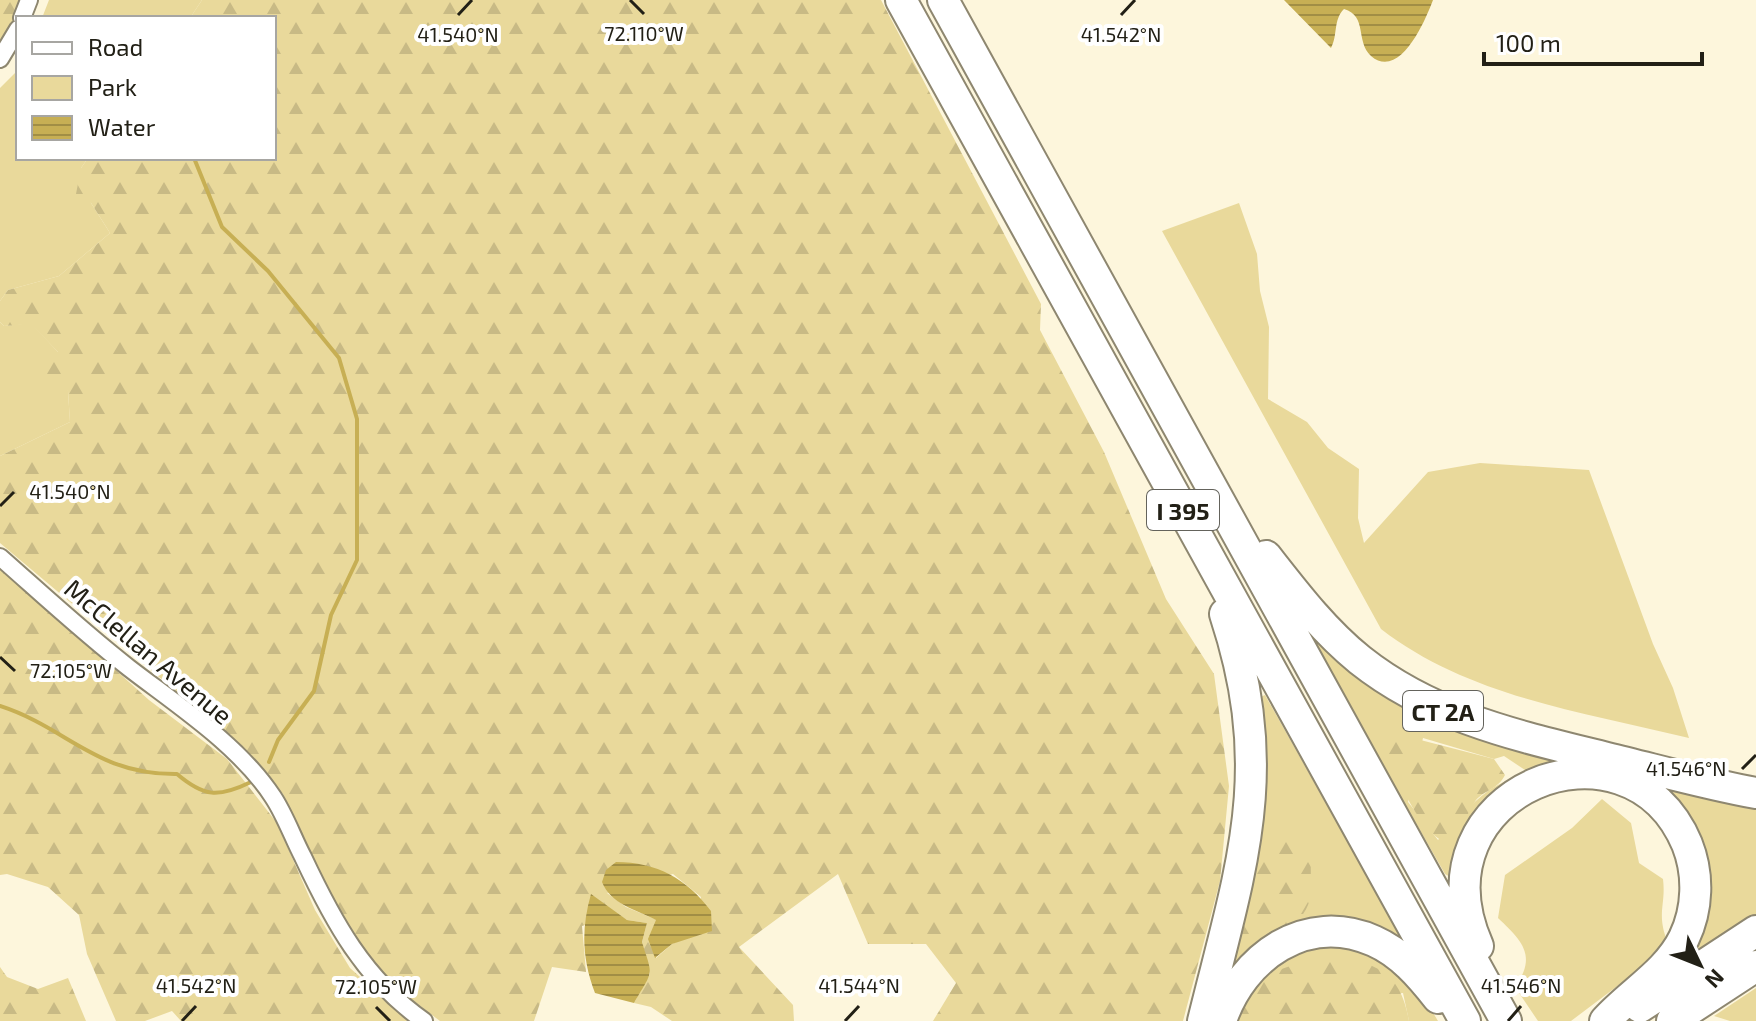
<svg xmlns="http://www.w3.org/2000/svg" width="1756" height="1021" font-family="'Exo 2',sans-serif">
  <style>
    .green { fill: #e9d99b; fill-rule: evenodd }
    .forest { fill: url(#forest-firs); fill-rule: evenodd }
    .water { fill: url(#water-rules) }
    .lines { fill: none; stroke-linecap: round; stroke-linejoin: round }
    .stream { stroke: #c7af54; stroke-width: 4 }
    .street-casing { stroke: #8e8770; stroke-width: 20 }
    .highway-casing { stroke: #8e8770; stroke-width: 34 }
    .street { stroke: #fff; stroke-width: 16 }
    .highway { stroke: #fff; stroke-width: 30 }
    .ticks { fill: none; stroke: #222016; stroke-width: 3 }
    .labels { text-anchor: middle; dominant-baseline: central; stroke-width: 8; stroke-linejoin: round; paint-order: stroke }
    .shield { fill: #fff; stroke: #64635c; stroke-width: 2 }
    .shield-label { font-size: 24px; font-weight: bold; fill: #222016 }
    .street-label { font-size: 26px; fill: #222016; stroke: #fff }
    .ticks-label { font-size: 20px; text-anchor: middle; fill: #222016; stroke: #fff; stroke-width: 8; stroke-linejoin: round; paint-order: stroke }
  </style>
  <defs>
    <pattern id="forest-firs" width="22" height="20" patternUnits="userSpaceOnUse" patternTransform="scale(2)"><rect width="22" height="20" fill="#e9d99b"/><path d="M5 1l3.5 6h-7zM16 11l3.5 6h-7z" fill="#c8ba85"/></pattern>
    <pattern id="water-rules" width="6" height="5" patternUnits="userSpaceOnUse" patternTransform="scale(2)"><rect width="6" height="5" fill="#c7af54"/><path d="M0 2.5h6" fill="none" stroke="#a18e45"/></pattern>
  </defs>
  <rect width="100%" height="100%" fill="#fdf6dc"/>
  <!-- green -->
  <path class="green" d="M49,0h153l-12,18h-148z
    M18,70v88h70l-7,10 10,35 19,30 -51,43 -51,14 -8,11v-213z
    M1239,203l18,51 3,37 9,36 -1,72 39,23 21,26 31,21 -1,49 6,25 64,-71 52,-9 109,7 64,174 20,44 16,50c-106,-26 -220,-41 -308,-109l-219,-398z
    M0,322l4,4 27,-3 27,29 10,39 2,31 -70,34z
    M1312,624l44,41 236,96 -60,14 -80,103 -7,-4 -140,-245zM1423,738l71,21 10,-3 21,14 -3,7c-35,4 -60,39 -84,63l-30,-38z
    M1265,695l142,252 -179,-2 30,-247z
    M1654,776l102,24v114l-73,48 22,-60z
    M1602,799l29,24 8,40 24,16c3,25 -6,33 3,59l-26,31 -69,52h-33l-23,-34c23,-32 6,-47 -17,-69l7,-43 67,-47z
    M1329,944l36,4 55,43 18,30h-29l-6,-28 -162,12 -12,10 56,-61z
    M1756,988v33h-26l-16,-5z"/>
  <!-- forest -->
  <path class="forest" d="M0,0h28l-28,41z
    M202,0h679l160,304 -1,26 64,122 62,147 48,75 15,112 -9,95 -37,140h-250l23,-38 -30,-39h-58l-30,-70 -99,73 54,58 1,16h-122l-21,-14 -17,-4 16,-29 -8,-32 5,-19 -20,-3 -10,-6 -35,12 4,46 -34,-5 -18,54h-94l-41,-31 -31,-33 -30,-40 -55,-123 -48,-53 -235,-198v-87l70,-34 -2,-31 -28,-16 18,-23 -27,-28 -27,2 -4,-4v-21l8,-11 51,-14 51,-43 -19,-30 -15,-9 5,-26 7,-10h186v-140h-84zM673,874l28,23 -8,37 -21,10 -16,14 1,-38 -31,-13 -19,-14z
    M0,566l149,134 78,59 50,64 38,87 35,58 59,53h-228l-9,-10 -27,10h-29l-29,-67 -8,-39 -31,-28 -41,-13 -7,1z
    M1405,736l89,23 11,16c-7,14 -20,15 -29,25 -10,14 -12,29 -27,44 -31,-10 -55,-73 -67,-103z
    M1274,833c20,1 39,4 37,29 -1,12 2,32 -3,43 -9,25 -63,57 -84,73l40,-139z
    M1329,957c46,4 72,15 80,64h-172c12,-47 50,-57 92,-64z
    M0,967l7,10 31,12 30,-11 18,43h-86z"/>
  <!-- water -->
  <path class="water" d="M1284,0h149c-7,19 -33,81 -62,56 -16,-15 -3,-40 -27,-47 -11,11 -6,26 -13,39z
    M616,862c41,0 71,17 95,49l1,20 -40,13 -17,14 -7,-19 8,-19c-20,-11 -45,-15 -54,-38l4,-12z
    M591,894l36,26 20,3 -5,19c11,36 12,26 -8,61l-39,-10c-13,-34 -14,-64 -4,-99z"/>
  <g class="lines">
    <!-- stream -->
    <path class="stream" d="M194,158l28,69 46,44 71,87 18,61v141l-26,55 -17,76 -36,49 -9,22
      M0,706c68,22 96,69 177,68 27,23 41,24 74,8"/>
    <!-- street casing -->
    <g class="street-casing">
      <path id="street" d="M22,18l7,-18
        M0,59l18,-30
        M0,557c42,37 84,76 129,111 48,37 110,77 144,129 12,18 20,41 30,60 30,64 61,122 121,164"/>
    </g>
    <!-- highway casing -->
    <g class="highway-casing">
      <path id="highway" d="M901,0l564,1021
        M943,0l563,1021
        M1266,556c29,37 57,74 94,104 73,58 159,76 247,98 50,12 99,26 149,35
        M1478,946c-69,-156 150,-242 209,-102 12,30 11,65 -3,94 -17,35 -54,55 -79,83
        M1640,1007l116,-76
        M1203,1021c38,-154 74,-249 22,-407
        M1221,1021c21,-64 85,-110 153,-80 27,12 46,34 64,57
        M1672,1021l84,-55"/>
    </g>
    <!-- street -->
    <use href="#street" class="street"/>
    <!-- highway -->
    <use href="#highway" class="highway"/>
  </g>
  <!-- ticks -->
  <path class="ticks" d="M630,0l14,14M458,15l14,-15M1121,15l14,-15M0,506l14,-14M0,657l15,14M1742,769l14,-14M376,1007l14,14M182,1021l14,-15M845,1021l14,-15M1508,1021l13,-15"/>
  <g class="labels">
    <!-- shield labels -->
    <g class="shield">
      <rect x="1147" y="490" width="72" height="40" rx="6"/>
      <rect x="1403" y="691" width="80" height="40" rx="6"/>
    </g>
    <g class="shield-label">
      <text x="1183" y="510">I 395</text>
      <text x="1443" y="711">CT 2A</text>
    </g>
    <!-- street labels -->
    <g class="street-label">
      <text transform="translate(149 651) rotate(40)">McClellan Avenue</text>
    </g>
  </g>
  <g class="ticks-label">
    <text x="644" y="41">72.110°W</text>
    <text x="458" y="42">41.540°N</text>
    <text x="1121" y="42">41.542°N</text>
    <text x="70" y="499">41.540°N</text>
    <text x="71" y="678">72.105°W</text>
    <text x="1686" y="776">41.546°N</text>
    <text x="196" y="993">41.542°N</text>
    <text x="859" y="993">41.544°N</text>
    <text x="1521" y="993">41.546°N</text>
    <text x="376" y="994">72.105°W</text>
  </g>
  <!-- legend -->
  <rect x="16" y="16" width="260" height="144" fill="#ffffff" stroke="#a7a6a2" stroke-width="2"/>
  <rect x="32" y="42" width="40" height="12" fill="#ffffff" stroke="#a7a6a2" stroke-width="2"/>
  <text x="88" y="56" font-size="24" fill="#222016">Road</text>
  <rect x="32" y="76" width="40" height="24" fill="#e9d99b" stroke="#a7a6a2" stroke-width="2"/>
  <text x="88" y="96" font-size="24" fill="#222016">Park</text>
  <rect x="32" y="116" width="40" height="24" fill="url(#water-rules)" stroke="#a7a6a2" stroke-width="2"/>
  <text x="88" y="136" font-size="24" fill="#222016">Water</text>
  <!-- north arrow -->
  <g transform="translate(1700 965) rotate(133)" stroke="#ffffff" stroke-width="6" paint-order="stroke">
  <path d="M0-6L14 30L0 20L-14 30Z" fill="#222016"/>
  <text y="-12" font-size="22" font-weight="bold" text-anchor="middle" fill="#222016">N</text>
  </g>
  <!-- scale -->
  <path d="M1484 52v12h218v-12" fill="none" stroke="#222016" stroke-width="4"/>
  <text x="1496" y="52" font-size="24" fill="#222016" stroke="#ffffff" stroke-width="6" paint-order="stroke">100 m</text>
</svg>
